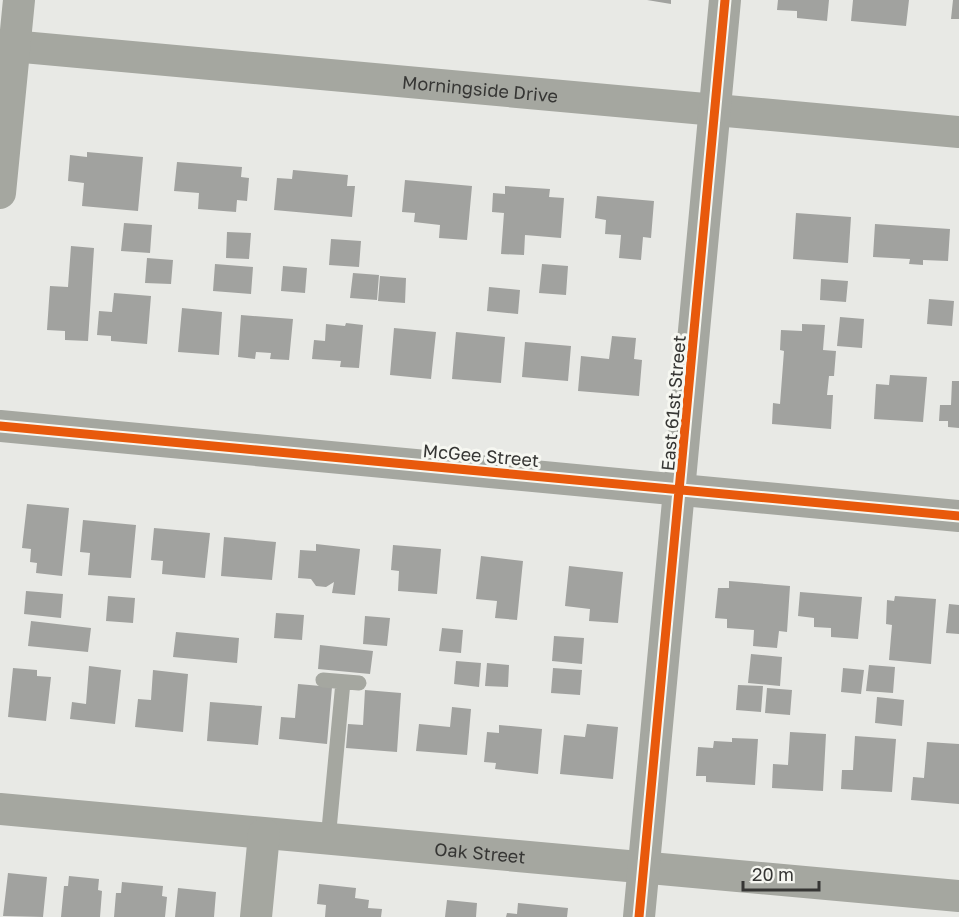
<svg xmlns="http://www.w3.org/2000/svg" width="959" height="917" font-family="'Golos Text',sans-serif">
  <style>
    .building { fill: #a1a29f }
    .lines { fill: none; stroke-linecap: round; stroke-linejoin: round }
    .lane { stroke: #a5a7a0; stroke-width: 15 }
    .street { stroke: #a5a7a0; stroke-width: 32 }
    .cycleway-casing { stroke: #f6f7f1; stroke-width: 13 }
    .cycleway { stroke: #e8590c; stroke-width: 9 }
    .labels { text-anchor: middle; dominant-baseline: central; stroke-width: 6; stroke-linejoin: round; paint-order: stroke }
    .street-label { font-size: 18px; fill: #363634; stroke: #f6f7f1 }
  </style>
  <rect width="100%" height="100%" fill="#e8e9e5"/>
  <!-- building -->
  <path class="building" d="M647,0h24v4z
    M778,0h51l-2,21 -30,-3v-7l-20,-1z
    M853,0h56l-3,26 -55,-5z
    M953,0h6v19h-8z
    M87,152l56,5 -5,54 -56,-5 2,-23 -16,-2 2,-26 17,2z
    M177,162l65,5 -1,10 8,1 -2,23 -10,-1 -1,12 -38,-3 1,-16 -25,-2z
    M293,170l55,5 -1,11h8l-3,31 -78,-7 3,-32 15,1z
    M405,180l67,6 -5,54 -28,-2 1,-13 -26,-3 1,-9 -13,-1z
    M505,186l45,3 -1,8 15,1 -3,40 -36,-3 -1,20 -23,-1 3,-41 -12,-1 1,-19 12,1z
    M597,196l57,5 -3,37 -8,-1 -2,23 -22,-2 2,-23 -16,-1 1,-14 -11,-2z
    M796,213l55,4 -3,46 -55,-4z
    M124,223l28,2 -2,28 -29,-2z
    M875,224l75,5 -2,32 -25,-1v5l-14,-1 1,-5 -37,-2z
    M227,232l24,1 -2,26 -23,-1z
    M331,239l30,2 -2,26 -30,-2z
    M71,246l23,2 -6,93 -23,-1v-9l-18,-1 3,-44 18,1z
    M147,258l26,2 -2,24 -26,-1z
    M215,264l38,3 -2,27 -38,-3z
    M542,264l26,2 -2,29 -27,-2z
    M283,266l24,2 -2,25 -24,-2z
    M353,273l26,2 -2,25 -27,-2z
    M380,276l26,2 -1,25 -27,-2z
    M821,279l27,2 -2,21 -26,-2z
    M489,287l31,3 -2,24 -31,-3z
    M114,293l37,3 -4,48 -36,-3v-5l-14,-1 2,-24 13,1z
    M929,299l25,2 -2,25 -25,-2z
    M182,308l40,4 -3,43 -41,-3z
    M241,315l52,4 -4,41 -19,-1 1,-6 -15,-1 -1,7 -17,-2z
    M840,317l24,2 -2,29 -25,-2z
    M346,323l17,2 -4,43 -19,-1 1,-6 -29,-2 2,-19 11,1 1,-17 19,2z
    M802,324l23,1 -2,25 13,1 -2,25h-5l-2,19h6l-2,34 -59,-5 1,-21 7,1 4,-53 -4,-1 1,-20 21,1z
    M394,328l42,4 -5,47 -41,-4z
    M456,332l49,5 -4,46 -49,-4z
    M612,336l24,2 -2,21 8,1 -3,36 -61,-5 3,-35 28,3z
    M525,342l46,4 -3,35 -46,-4z
    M890,375l37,2 -4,45 -49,-3 2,-35 13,1z
    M952,381h7v47l-11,-1v-6h-9l1,-16h11z
    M27,504l42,4 -7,68 -26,-3 1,-10 -7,-1 1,-13 -9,-1z
    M83,520l53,5 -5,53 -43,-3 2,-22 -10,-1z
    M154,528l56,5 -5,45 -43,-4 1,-13 -12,-1z
    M224,537l52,5 -4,38 -51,-4z
    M316,544l44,5 -5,46 -23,-2 2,-11 -8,5 -10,-1 -5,-7 -13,-1 2,-28 16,1z
    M393,545l48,4 -4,45 -39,-3 1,-20 -8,-1z
    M481,556l42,5 -6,59 -22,-2 2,-17 -21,-2z
    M569,566l54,6 -5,51 -29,-2 1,-12 -25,-3z
    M729,581l61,5 -3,46 -8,-1 -2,17 -24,-2 1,-16 -27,-2v-9l-12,-1 3,-30h11z
    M26,591l37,3 -2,24 -37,-4z
    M800,592l62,5 -4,42 -27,-2v-9l-17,-1v-9l-16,-2z
    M108,596l27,2 -2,25 -27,-2z
    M895,596l41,3 -5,65 -42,-4 3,-35 -6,-1 1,-24 7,1z
    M949,604l10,1v29l-13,-1z
    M276,613l28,2 -2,25 -28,-2z
    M365,616l25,2 -3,28 -24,-2z
    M31,621l60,7 -3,24 -60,-6z
    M442,628l21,2 -2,23 -22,-2z
    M176,632l63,6 -2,25 -64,-6z
    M554,636l30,2 -2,26 -30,-3z
    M320,645l53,6 -3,23 -52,-5z
    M751,654l31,3 -2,29 -32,-3z
    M456,661l25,2 -2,24 -25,-3z
    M487,663l22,2 -1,22 -23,-1z
    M869,665l26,2 -2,26 -27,-2z
    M89,666l32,4 -6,54 -45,-5 2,-17 14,2z
    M13,668l24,2v6l14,1 -5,44 -38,-4z
    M553,668l29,2 -2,25 -29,-2z
    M843,668l21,2 -3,24 -20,-2z
    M153,670l35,4 -5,58 -48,-5 3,-28 13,1z
    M298,684l34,3 -5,57 -48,-5 2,-22 14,1z
    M738,685l25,1 -2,26 -25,-2z
    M767,688l25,2 -2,25 -25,-2z
    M365,690l36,3 -4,59 -51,-4 2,-24 15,1z
    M877,697l27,3 -2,26 -27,-3z
    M210,702l52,4 -4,39 -51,-4z
    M452,707l19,2 -4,46 -51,-4 3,-27 31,3z
    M587,724l31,3 -5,52 -53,-5 4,-39 21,2z
    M499,725l43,4 -4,45 -43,-5 1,-6 -12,-1 3,-30 12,1z
    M790,732l36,2 -3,57 -51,-3 1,-24 15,1z
    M855,736l41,3 -4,53 -51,-3 1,-19h11z
    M732,738l26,1 -3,46 -49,-3v-6h-10l2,-29 15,1 1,-7 18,1z
    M927,742l32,2v60l-48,-4 2,-23 11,1z
    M8,873l39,4 -4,40 -40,-1z
    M69,876l30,3 -1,11 4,1 -2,26h-39l3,-31h4z
    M122,882l41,4 -1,10 5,1 -2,20h-51l2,-24h5z
    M319,884l37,4 -1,10 14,2 -1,8 14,1 -1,8h-56l1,-12 -9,-1z
    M178,888l38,4 -2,25h-39z
    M447,900l30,3 -1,14h-31z
    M518,903l50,5 -1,9h-61l1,-4 10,1z"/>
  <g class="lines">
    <!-- lane -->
    <path class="lane" d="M323,680l36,3
      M328,840l15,-158"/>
    <!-- street -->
    <g class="street">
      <path id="s1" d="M0,45l959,87"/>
      <path d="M0,193l19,-193"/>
      <path d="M0,426l959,90"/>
      <path id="s2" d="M0,809l959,87"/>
      <path d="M256,917l8,-83"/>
      <path d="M639,917l86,-917"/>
    </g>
    <!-- cycleway casing -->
    <g class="cycleway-casing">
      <path id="cycleway" d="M0,426l959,90
        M639,917l86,-917"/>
    </g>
    <!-- cycleway -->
    <use href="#cycleway" class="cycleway"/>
  </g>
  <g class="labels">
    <!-- street labels -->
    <g class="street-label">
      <text stroke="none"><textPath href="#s1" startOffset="482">Morningside Drive</textPath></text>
      <text transform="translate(673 403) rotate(-85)">East 61st Street</text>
      <text transform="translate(481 455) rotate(5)">McGee Street</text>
      <text stroke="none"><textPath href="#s2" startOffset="482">Oak Street</textPath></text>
    </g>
  </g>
  <!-- scale -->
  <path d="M743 881v9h76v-9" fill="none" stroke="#363634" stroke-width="3"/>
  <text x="752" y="881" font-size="18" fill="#363634" stroke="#f6f7f1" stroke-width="4.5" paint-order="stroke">20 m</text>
</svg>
